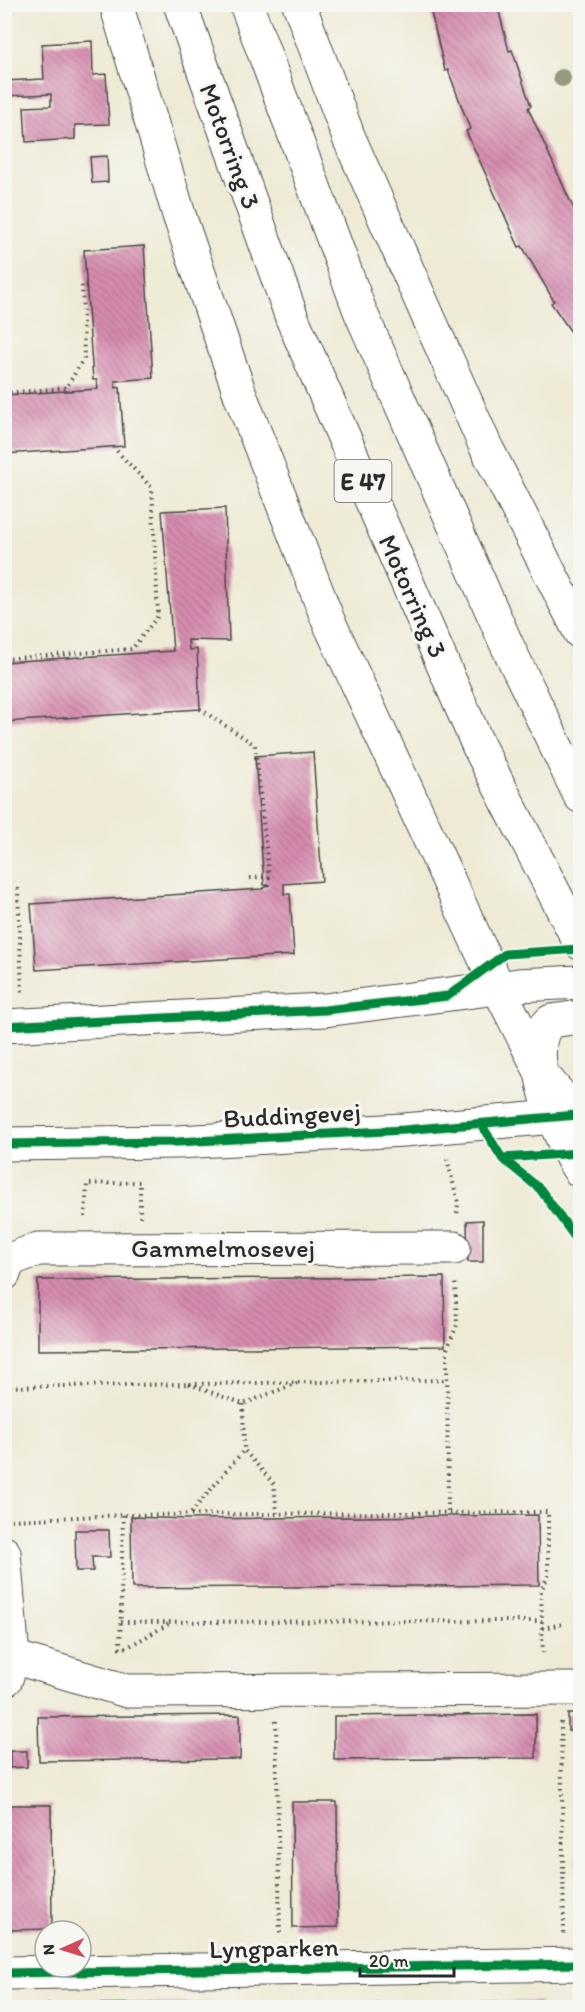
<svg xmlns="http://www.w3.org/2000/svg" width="585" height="2012" font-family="Itim,sans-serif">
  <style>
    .building { fill: url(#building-back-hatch) }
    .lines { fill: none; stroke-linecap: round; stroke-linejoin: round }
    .minor-casing { stroke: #484844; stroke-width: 35 }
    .major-casing { stroke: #484844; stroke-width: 35 }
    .highway-casing { stroke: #484844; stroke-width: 35 }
    .path { stroke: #484844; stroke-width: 4; stroke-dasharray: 1.5 4.5; stroke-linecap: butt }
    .minor { stroke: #fff; stroke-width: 33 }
    .major { stroke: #fff; stroke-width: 33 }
    .highway { stroke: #fff; stroke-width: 33 }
    .cycleway-casing { stroke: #f6f6f2; stroke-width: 13 }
    .cycleway { stroke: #00873e; stroke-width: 9 }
    .tree { fill: #979981 }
    .labels { text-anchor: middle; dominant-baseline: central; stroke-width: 6; stroke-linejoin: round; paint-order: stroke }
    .shield { fill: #f6f6f2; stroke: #686867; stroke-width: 1.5 }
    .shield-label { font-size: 24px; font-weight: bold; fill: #2b2b2b }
    .street-label { font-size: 26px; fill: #2b2b2b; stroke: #f6f6f2 }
  </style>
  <defs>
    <pattern id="building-back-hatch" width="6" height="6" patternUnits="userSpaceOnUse" patternTransform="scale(1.5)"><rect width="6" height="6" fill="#d68cb0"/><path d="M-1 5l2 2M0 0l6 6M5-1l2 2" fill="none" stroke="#ae738f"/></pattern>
  </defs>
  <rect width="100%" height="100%" fill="#f6f6f2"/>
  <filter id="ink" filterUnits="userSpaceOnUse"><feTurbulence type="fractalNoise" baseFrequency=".0167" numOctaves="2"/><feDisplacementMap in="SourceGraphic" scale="12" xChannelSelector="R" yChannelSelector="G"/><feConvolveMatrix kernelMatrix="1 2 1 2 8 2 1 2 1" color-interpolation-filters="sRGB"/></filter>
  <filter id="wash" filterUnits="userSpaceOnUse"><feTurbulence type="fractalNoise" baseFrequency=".008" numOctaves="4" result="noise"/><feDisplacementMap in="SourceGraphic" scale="24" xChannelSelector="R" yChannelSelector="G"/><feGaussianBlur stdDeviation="1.35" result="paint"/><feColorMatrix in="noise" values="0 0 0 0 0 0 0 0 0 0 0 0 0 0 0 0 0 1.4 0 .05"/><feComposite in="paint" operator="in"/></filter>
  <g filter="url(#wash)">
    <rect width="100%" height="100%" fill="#eeead5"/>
    <g id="blocks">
      <!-- building -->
      <path class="building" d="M429,4h68l12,47 3,-1 19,56 -3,2 49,108 3,-1v130l-29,-42 3,-2 -32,-55 -3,1 -53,-116 4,-2 -22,-59 -3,1z
        M92,41l1,34 13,-1 3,50 -34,1v14l-49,3 -2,-35 27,-1v-12l-47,2v-15l40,-2 -2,-35z
        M107,156l1,26 -16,1 -2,-26z
        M144,246l9,132 -38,3 1,7 4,-1 4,59 -120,8v-59l94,-6 -1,-9h-4l-9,-130z
        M225,508l4,133 -41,-1 1,10 8,-1 3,60 -196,13v-60l169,-11 -11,-140z
        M313,752l9,129 -38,3v10h6l4,61 -258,15 -5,-66 231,-15 8,-4h-6l-9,-129z
        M483,1220v42h-15l-1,-41z
        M444,1277l1,69 -407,4v-70z
        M538,1515l1,70 -407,3 -1,-71 58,2z
        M75,1530h34l1,27h-18l1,14h-17z
        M536,1714v44l-202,2v-44z
        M568,1714h12v17h-12z
        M240,1715v44l-201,2 -1,-44z
        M10,1751h17v16l-17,1z
        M577,1800h3v125l-2,1z
        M292,1802h45l1,125 -45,1z
        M6,1805h45l1,124 -45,1z
        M539,2002v6h-205v-4z
        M251,2003v5h-202l-1,-4z
        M286,2004h18v4h-18z"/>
    </g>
  </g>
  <g filter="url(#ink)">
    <use href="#blocks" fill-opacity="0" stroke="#484844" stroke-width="1.5"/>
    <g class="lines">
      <!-- minor casing -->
      <g class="minor-casing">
        <path id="minor" d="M4,1026l321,-16 194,-25
          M4,1144l173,-2 227,-12 173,-15
          M4,1274l5,-14 29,-11 416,-1
          M4,1553l9,104 -7,22
          M13,1657l114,34 453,-2
          M4,1973l576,-9"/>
      </g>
      <!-- major casing -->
      <g class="major-casing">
        <path id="major" d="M519,985l61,-3"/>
      </g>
      <!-- highway casing -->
      <g class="highway-casing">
        <path id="highway" d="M116,4l63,211 62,182 87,223 170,367 44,87 35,41 3,-2
          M180,4l112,314 186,427 102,198
          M246,4l114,307 146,332 74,153
          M299,4l50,134 136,307 95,187
          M580,1017l-29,4c-32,26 10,123 29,150"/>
      </g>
      <!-- path -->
      <path class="path" d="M4,393l62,-5 18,-30 -2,-76
        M4,659l128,-10 26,-33 -6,-128 -39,-41
        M200,709l55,36 14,132 -19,1
        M18,888l4,104
        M447,1159l11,43 -1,14
        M85,1217l2,-33 53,-2v35
        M189,1384l54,20 54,-21
        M4,1387l443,-7
        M243,1404l1,46
        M448,1511l-1,-162 10,-24 -2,-45
        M191,1513l53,-63 30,34 3,29
        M123,1515l-3,133 8,-1 44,-25
        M11,1520l112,-5 425,-3v64l-7,15 2,65
        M121,1622l421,-1
        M542,1628l22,-4
        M276,1721l4,214
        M561,1722l3,212"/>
      <!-- minor -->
      <use href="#minor" class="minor"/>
      <!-- major -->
      <use href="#major" class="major"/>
      <!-- highway -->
      <use href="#highway" class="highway"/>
      <!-- cycleway casing -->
      <g class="cycleway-casing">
        <path id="cycleway" d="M4,1026l321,-16 123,-14 57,-42 75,-5
          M481,1124l21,34 38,31 40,55
          M4,1144l173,-2 227,-12 173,-15
          M502,1158l78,-5
          M4,1973l576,-9"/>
      </g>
      <!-- cycleway -->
      <use href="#cycleway" class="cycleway"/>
    </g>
    <!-- trees -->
    <circle class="tree" cx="562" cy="78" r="9"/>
  </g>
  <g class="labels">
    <!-- shield labels -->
    <rect class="shield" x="334.5" y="460" width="57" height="42" rx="4.5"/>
    <g class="shield-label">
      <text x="363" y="481">E 47</text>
    </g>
    <!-- street labels -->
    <g class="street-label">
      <text transform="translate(230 146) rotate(70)">Motorring 3</text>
      <text transform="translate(413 596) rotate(66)">Motorring 3</text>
      <text transform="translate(292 1115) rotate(-3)">Buddingevej</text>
      <text x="223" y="1248">Gammelmosevej</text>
      <text transform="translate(274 1948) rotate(-1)">Lyngparken</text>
    </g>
  </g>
  <!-- margin -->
  <rect width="585" height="2012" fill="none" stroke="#f6f6f2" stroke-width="24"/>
  <!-- north arrow -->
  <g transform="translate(63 1949) rotate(267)"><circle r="28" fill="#f6f6f2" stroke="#a5a5a2" stroke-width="1.5"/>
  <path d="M0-4.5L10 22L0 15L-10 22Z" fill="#d1495b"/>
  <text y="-9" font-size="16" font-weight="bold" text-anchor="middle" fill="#2b2b2b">N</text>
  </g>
  <!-- scale -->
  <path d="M360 1967v9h94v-9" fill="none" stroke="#2b2b2b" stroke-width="3"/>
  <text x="369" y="1967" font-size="18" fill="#2b2b2b" stroke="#f6f6f2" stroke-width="4.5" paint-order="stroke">20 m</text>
</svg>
